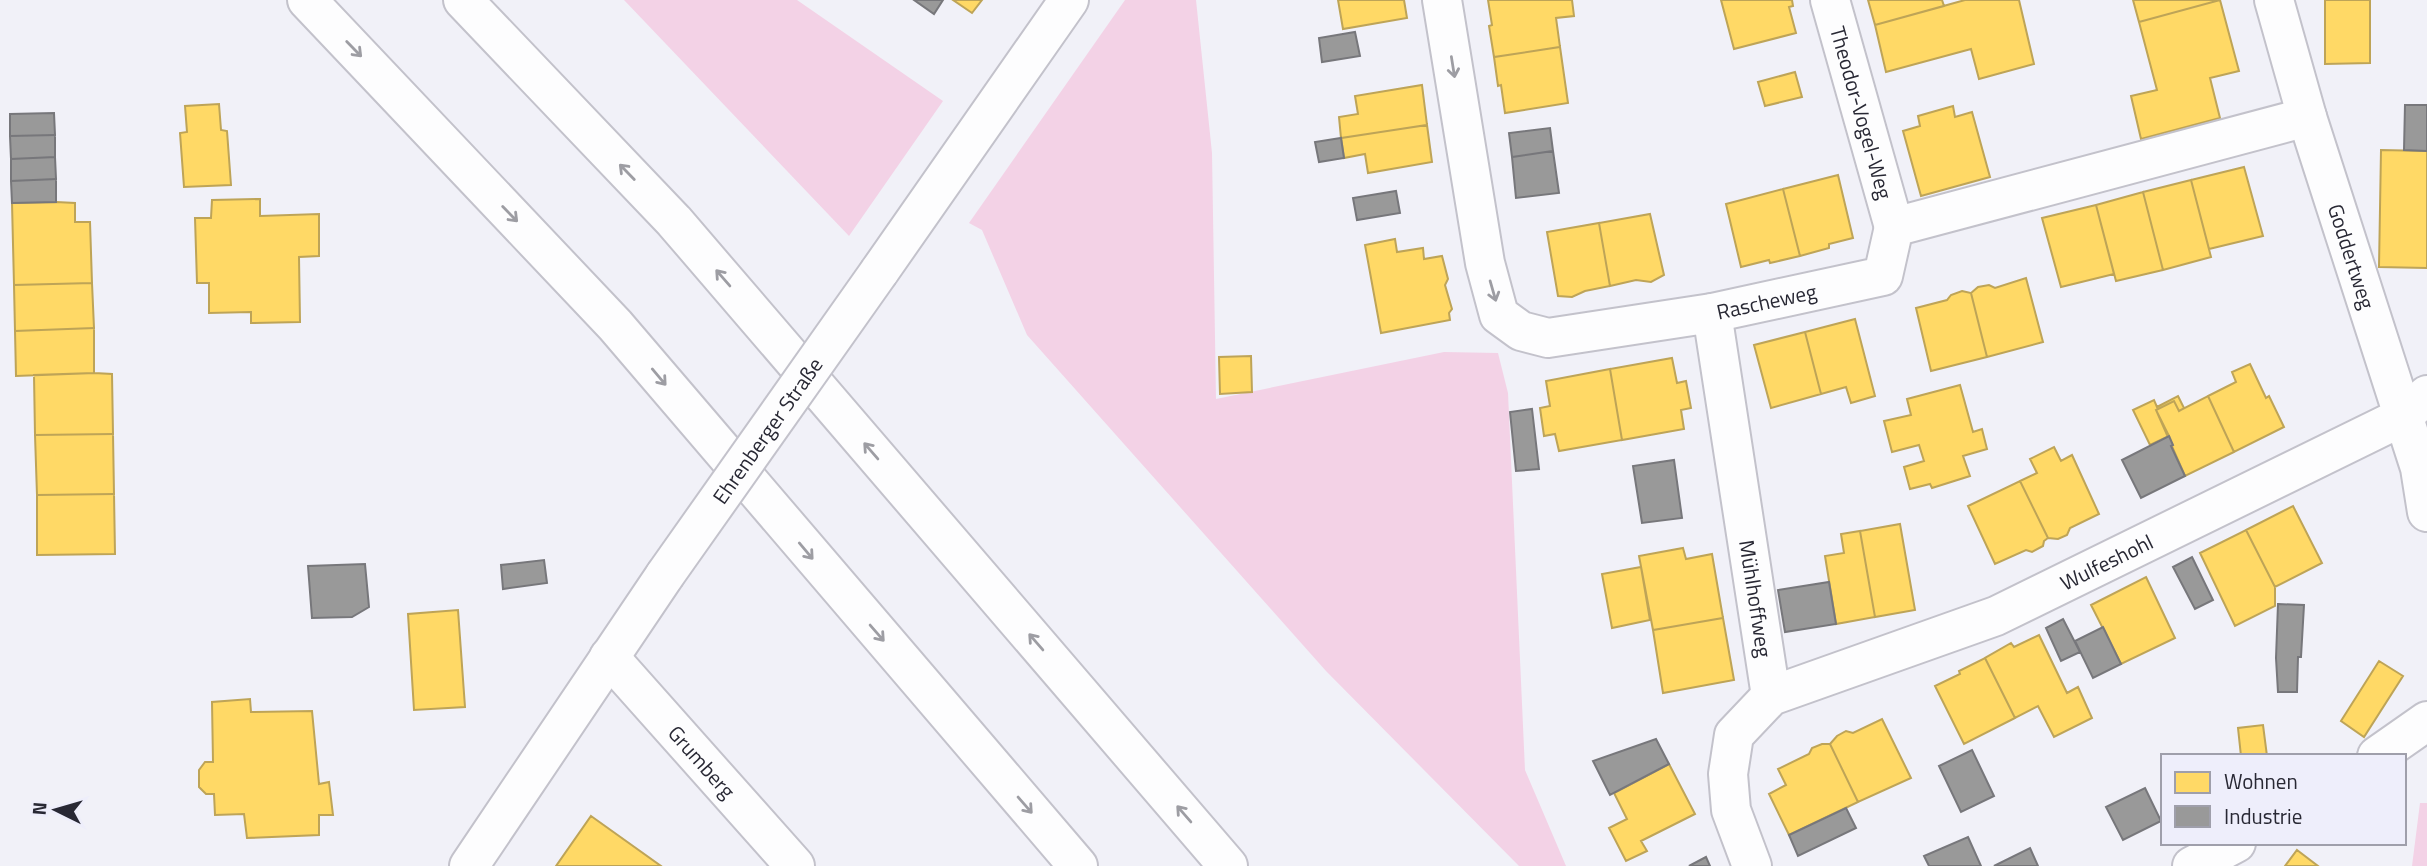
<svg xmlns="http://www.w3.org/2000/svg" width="2427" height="866" font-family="'Titillium Web',sans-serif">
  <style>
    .green { fill: #f3d2e6 }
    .homes { fill: #ffd966; stroke: #bea457; stroke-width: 2 }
    .industry { fill: #999; stroke: #77777b; stroke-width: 2 }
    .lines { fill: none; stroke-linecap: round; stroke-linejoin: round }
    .minor-casing { stroke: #c3c2cb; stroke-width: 42 }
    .motorway-casing { stroke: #c3c2cb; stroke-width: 42 }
    .minor { stroke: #fdfdfe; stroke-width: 38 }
    .motorway { stroke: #fdfdfe; stroke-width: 38 }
    .minor-bridge-casing { stroke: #c3c2cb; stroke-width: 42; stroke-linecap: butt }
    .minor-bridge { stroke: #fdfdfe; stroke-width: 38 }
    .oneway { stroke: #9d9da3 }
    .labels { text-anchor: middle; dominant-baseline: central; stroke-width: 7; stroke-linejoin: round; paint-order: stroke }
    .street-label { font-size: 21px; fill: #282834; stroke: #eeeefb }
  </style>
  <rect width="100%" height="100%" fill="#f1f1f8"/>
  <!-- green -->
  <path class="green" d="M624,0h173l146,101 -94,135z
    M1125,0h71l16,153 4,246 228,-47 54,1 10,40 17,377 41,96h-47l-193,-195 -299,-336 -45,-105 -13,-7z
    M2420,803h7v63h-15z"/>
  <!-- homes -->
  <path class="homes" d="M953,0h29l-10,13z
    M1338,0h66l3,18 -64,11z
    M1488,0h84l2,16 -18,2 4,29 -66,10 -5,-31 3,-1z
    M1721,0h71l1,6 -4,1 7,26 -62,16z
    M1868,0h74l2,6 -69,19z
    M1965,0h54l15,64 -55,15 -8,-30 -85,23 -11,-47z
    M2133,0h87l-81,22z
    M2220,0l19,71 -29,7 10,40 -79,21 -10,-43 26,-6 -18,-68z
    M2325,0h45v63l-45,1z
    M1560,47l8,56 -63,10 -4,-28 -3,1 -4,-29z
    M1795,72l7,25 -37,9 -7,-24z
    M1422,85l5,40 -86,13 -2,-21 19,-3 -3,-18z
    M219,104l2,26 6,1 4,54 -47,2 -4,-54 7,-1 -2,-26z
    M1953,106l2,11 17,-5 18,65 -69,19 -18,-65 17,-5 -2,-10z
    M1427,125l5,37 -64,11 -3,-19 -21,4 -3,-20z
    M2381,150l46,1v117l-48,-1z
    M2244,167l19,69 -54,13 -18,-69z
    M1838,175l15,63 -24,6v4l-29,8 -17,-67z
    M2191,180l20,77 -48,13 -20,-78z
    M1783,189l17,67 -30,7 -1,-3 -28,7 -15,-63z
    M2143,192l20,78 -47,11 -20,-76z
    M260,199v17l59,-2v42l-20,1 1,65 -49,1v-11l-42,1v-30h-12l-2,-65h16l1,-18z
    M56,202l19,1v19h15l2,61 -78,2 -2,-82z
    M2096,205l18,69 -53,13 -19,-69z
    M1650,214l14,61 -13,7 -15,-2 -26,6 -11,-63z
    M1599,223l11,63 -25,5 -13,6 -14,-1 -11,-64z
    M1395,239l2,13 26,-4 1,11 18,-3 6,23 -3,6 7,24 -3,4 1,7 -69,13 -16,-88z
    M2026,278l17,64 -56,15 -16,-64 7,-6 11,-2 6,3z
    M92,283l2,45 -79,3 -1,-46z
    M1962,291l9,2 16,64 -56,14 -15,-63 31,-8 4,-5z
    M1855,319l20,77 -24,7 -5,-16 -25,7 -16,-62z
    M94,328v45l-78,3 -1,-45z
    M1805,332l16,62 -50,14 -17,-63z
    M1251,356l1,36 -32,2 -1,-37z
    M1672,358l5,25 9,-2 5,27 -10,2 3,19 -62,11 -12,-71z
    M2250,364l16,34 3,-2 15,31 -50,25 -26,-56 28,-14 -4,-10z
    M1610,369l12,71 -63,11 -4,-17 -11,2 -4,-28 10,-2 -4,-25z
    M94,373l18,1 1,60 -78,1 -1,-60z
    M1960,385l13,47 9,-3 5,20 -24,7 7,20 -38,12 -2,-4 -20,5 -6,-22 20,-6 -5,-16 -27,7 -8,-31 27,-6 -4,-16z
    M2178,396l6,12 -5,3 -5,-10 -18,9 13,26 -19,9 -17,-35 21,-10 3,7z
    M2208,396l26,56 -49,24 -29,-66 18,-9 5,10z
    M113,434l1,60 -77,1 -2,-60z
    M2054,447l7,14 11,-6 27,59 -29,14 -3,7 -9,4 -10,-1 -28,-57 17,-8 -7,-14z
    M2020,481l28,57 -4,3 -1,5 -11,6 -6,-2 -31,14 -27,-58z
    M114,494l1,60 -78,1v-60z
    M2293,506l29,57 -47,24 -29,-57z
    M1900,524l15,86 -40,7 -15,-86z
    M2246,530l29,57v19l-40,20 -35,-73z
    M1860,531l15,86 -39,7 -11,-68 19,-3 -3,-19z
    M1683,548l3,11 26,-5 11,64 -70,12 -14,-74z
    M1641,567l9,53 -38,8 -10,-54z
    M2146,577l29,61 -54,26 -30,-59z
    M458,610l7,97 -51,3 -6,-96z
    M1723,618l11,62 -71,13 -10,-63z
    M2039,635l28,58 11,-6 14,31 -38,19 -16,-31 -23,12 -30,-60 26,-15 3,4z
    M1985,658l30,60 -51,26 -29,-58 25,-12 -1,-3z
    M2379,661l24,15 -39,61 -23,-16z
    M250,699l1,13 61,-1 7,73 10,-2 4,33h-14v20l-72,3 -3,-24 -29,1 -1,-21h-8l-7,-7v-17l6,-8h8l-1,-60z
    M1882,719l29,59 -53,24 -28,-58 7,-8 9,-5 7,2z
    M2263,725l4,31h-26l-3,-28z
    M1822,744h8l28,58 -69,33 -20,-41 17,-9 -8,-16 31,-15 3,-6z
    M1669,764l26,50 -54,27 6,10 -21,10 -17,-33 18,-9 -13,-26z
    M591,816l70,50h-105z
    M2297,850l21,16h-33z"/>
  <!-- industry -->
  <path class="industry" d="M914,0h29l-9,14z
    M1355,32l5,24 -38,6 -3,-24z
    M2405,105h22v46l-23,-1z
    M54,113l1,22 -45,1v-22z
    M1550,128l3,23 -41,6 -3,-24z
    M55,135v22l-44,2 -1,-23z
    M1341,138l3,20 -25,4 -4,-20z
    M1553,151l6,42 -43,5 -4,-41z
    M55,157l1,22 -45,2v-22z
    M56,179v23l-44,1 -1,-22z
    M1396,191l4,22 -43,7 -4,-22z
    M1532,409l7,60 -23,2 -6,-59z
    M2169,436l4,9 -2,1 14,30 -44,22 -19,-38z
    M1674,460l8,58 -40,5 -9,-57z
    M2192,557l21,43 -18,9 -22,-42z
    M544,560l3,23 -44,6 -2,-24z
    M365,564l4,43 -17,10 -40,1 -4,-52z
    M1829,582l7,42 -51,8 -7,-42z
    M2278,604l26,1 -3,52h-3l-1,35h-19l-2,-34z
    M2063,619l17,33 -19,9 -15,-33z
    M2103,627l18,37 -28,14 -18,-37z
    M1656,739l13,25 -59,31 -17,-34z
    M1972,750l22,46 -33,16 -22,-46z
    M2145,788l16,33 -38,19 -17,-33z
    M1846,808l10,20 -58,28 -9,-21z
    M1968,837l13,29h-52l-5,-10z
    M2030,848l8,18h-44z
    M1706,857l4,9h-21z"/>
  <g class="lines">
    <!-- minor casing -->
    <g class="minor-casing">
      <g id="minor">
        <path id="s1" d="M1442,0l43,263 14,52 22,16 27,7 164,-25 171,-37 11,-49 413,-110"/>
        <path id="s2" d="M1830,0l64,227"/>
        <path id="s3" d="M2274,0l33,117 113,351 7,44"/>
        <path d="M879,272l190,-272"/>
        <path id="s4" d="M1712,313l59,383"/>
        <path id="s5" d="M609,657l186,209"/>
        <path d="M2377,756l50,-35"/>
        <path d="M469,866l196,-291"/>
        <path id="s6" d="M1752,866l-21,-56 -3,-36 6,-39 37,-39 225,-80 406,-199 25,-22"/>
        <path d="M2192,866l44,-23"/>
      </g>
    </g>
    <!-- motorway casing -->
    <g class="motorway-casing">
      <path id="motorway" d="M307,0l308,325 463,541
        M463,0l211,221 554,645"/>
    </g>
    <!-- minor -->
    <use href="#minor" class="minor"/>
    <!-- motorway -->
    <use href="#motorway" class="motorway"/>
    <!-- minor-bridge casing -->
    <g class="minor-bridge-casing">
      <g id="minor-bridge">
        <path id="s7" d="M665,575l214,-303"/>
      </g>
    </g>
    <!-- minor-bridge -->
    <use href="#minor-bridge" class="minor-bridge"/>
  </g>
  <!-- one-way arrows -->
  <defs><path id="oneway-shaft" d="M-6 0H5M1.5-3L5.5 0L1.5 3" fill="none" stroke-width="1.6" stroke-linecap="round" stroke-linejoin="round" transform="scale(1.75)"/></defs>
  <g class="oneway">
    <use href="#oneway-shaft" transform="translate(354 49) rotate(46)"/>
    <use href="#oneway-shaft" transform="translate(1453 67) rotate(81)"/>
    <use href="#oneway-shaft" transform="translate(627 172) rotate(-134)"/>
    <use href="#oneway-shaft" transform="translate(510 214) rotate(46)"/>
    <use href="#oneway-shaft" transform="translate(723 278) rotate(-131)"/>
    <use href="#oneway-shaft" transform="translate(1493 291) rotate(74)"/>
    <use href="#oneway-shaft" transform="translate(659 377) rotate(50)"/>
    <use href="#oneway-shaft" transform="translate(871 451) rotate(-131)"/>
    <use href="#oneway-shaft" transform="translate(806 551) rotate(50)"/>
    <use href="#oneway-shaft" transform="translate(877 633) rotate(49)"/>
    <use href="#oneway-shaft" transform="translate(1036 642) rotate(-131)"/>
    <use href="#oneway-shaft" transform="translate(1025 805) rotate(49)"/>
    <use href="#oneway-shaft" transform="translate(1184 814) rotate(-131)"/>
  </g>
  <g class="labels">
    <!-- street labels -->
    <g class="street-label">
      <text stroke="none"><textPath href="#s2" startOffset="117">Theodor-Vogel-Weg</textPath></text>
      <text stroke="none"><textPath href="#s3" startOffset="268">Goddertweg</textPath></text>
      <text stroke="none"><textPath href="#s1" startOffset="597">Rascheweg</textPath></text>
      <text stroke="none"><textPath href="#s7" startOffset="177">Ehrenberger Straße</textPath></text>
      <text stroke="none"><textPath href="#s6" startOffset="551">Wulfeshohl</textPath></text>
      <text stroke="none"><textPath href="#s4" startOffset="289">Mühlhoffweg</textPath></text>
      <text stroke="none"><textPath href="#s5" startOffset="140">Grumberg</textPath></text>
    </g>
  </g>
  <!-- legend -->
  <rect x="2161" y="754" width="245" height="91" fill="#eeeefb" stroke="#9f9fab" stroke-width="2"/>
  <rect x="2175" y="772" width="35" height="21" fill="#ffd966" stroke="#9f9fab" stroke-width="2"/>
  <text x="2224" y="789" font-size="21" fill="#282834">Wohnen</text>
  <rect x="2175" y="806" width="35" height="21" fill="#999999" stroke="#9f9fab" stroke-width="2"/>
  <text x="2224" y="824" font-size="21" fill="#282834">Industrie</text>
  <!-- north arrow -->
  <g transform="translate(56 810) rotate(275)" stroke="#eeeefb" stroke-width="5" paint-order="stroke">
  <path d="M0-5L12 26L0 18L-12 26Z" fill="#282834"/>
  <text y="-10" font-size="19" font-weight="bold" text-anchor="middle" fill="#282834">N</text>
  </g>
</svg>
